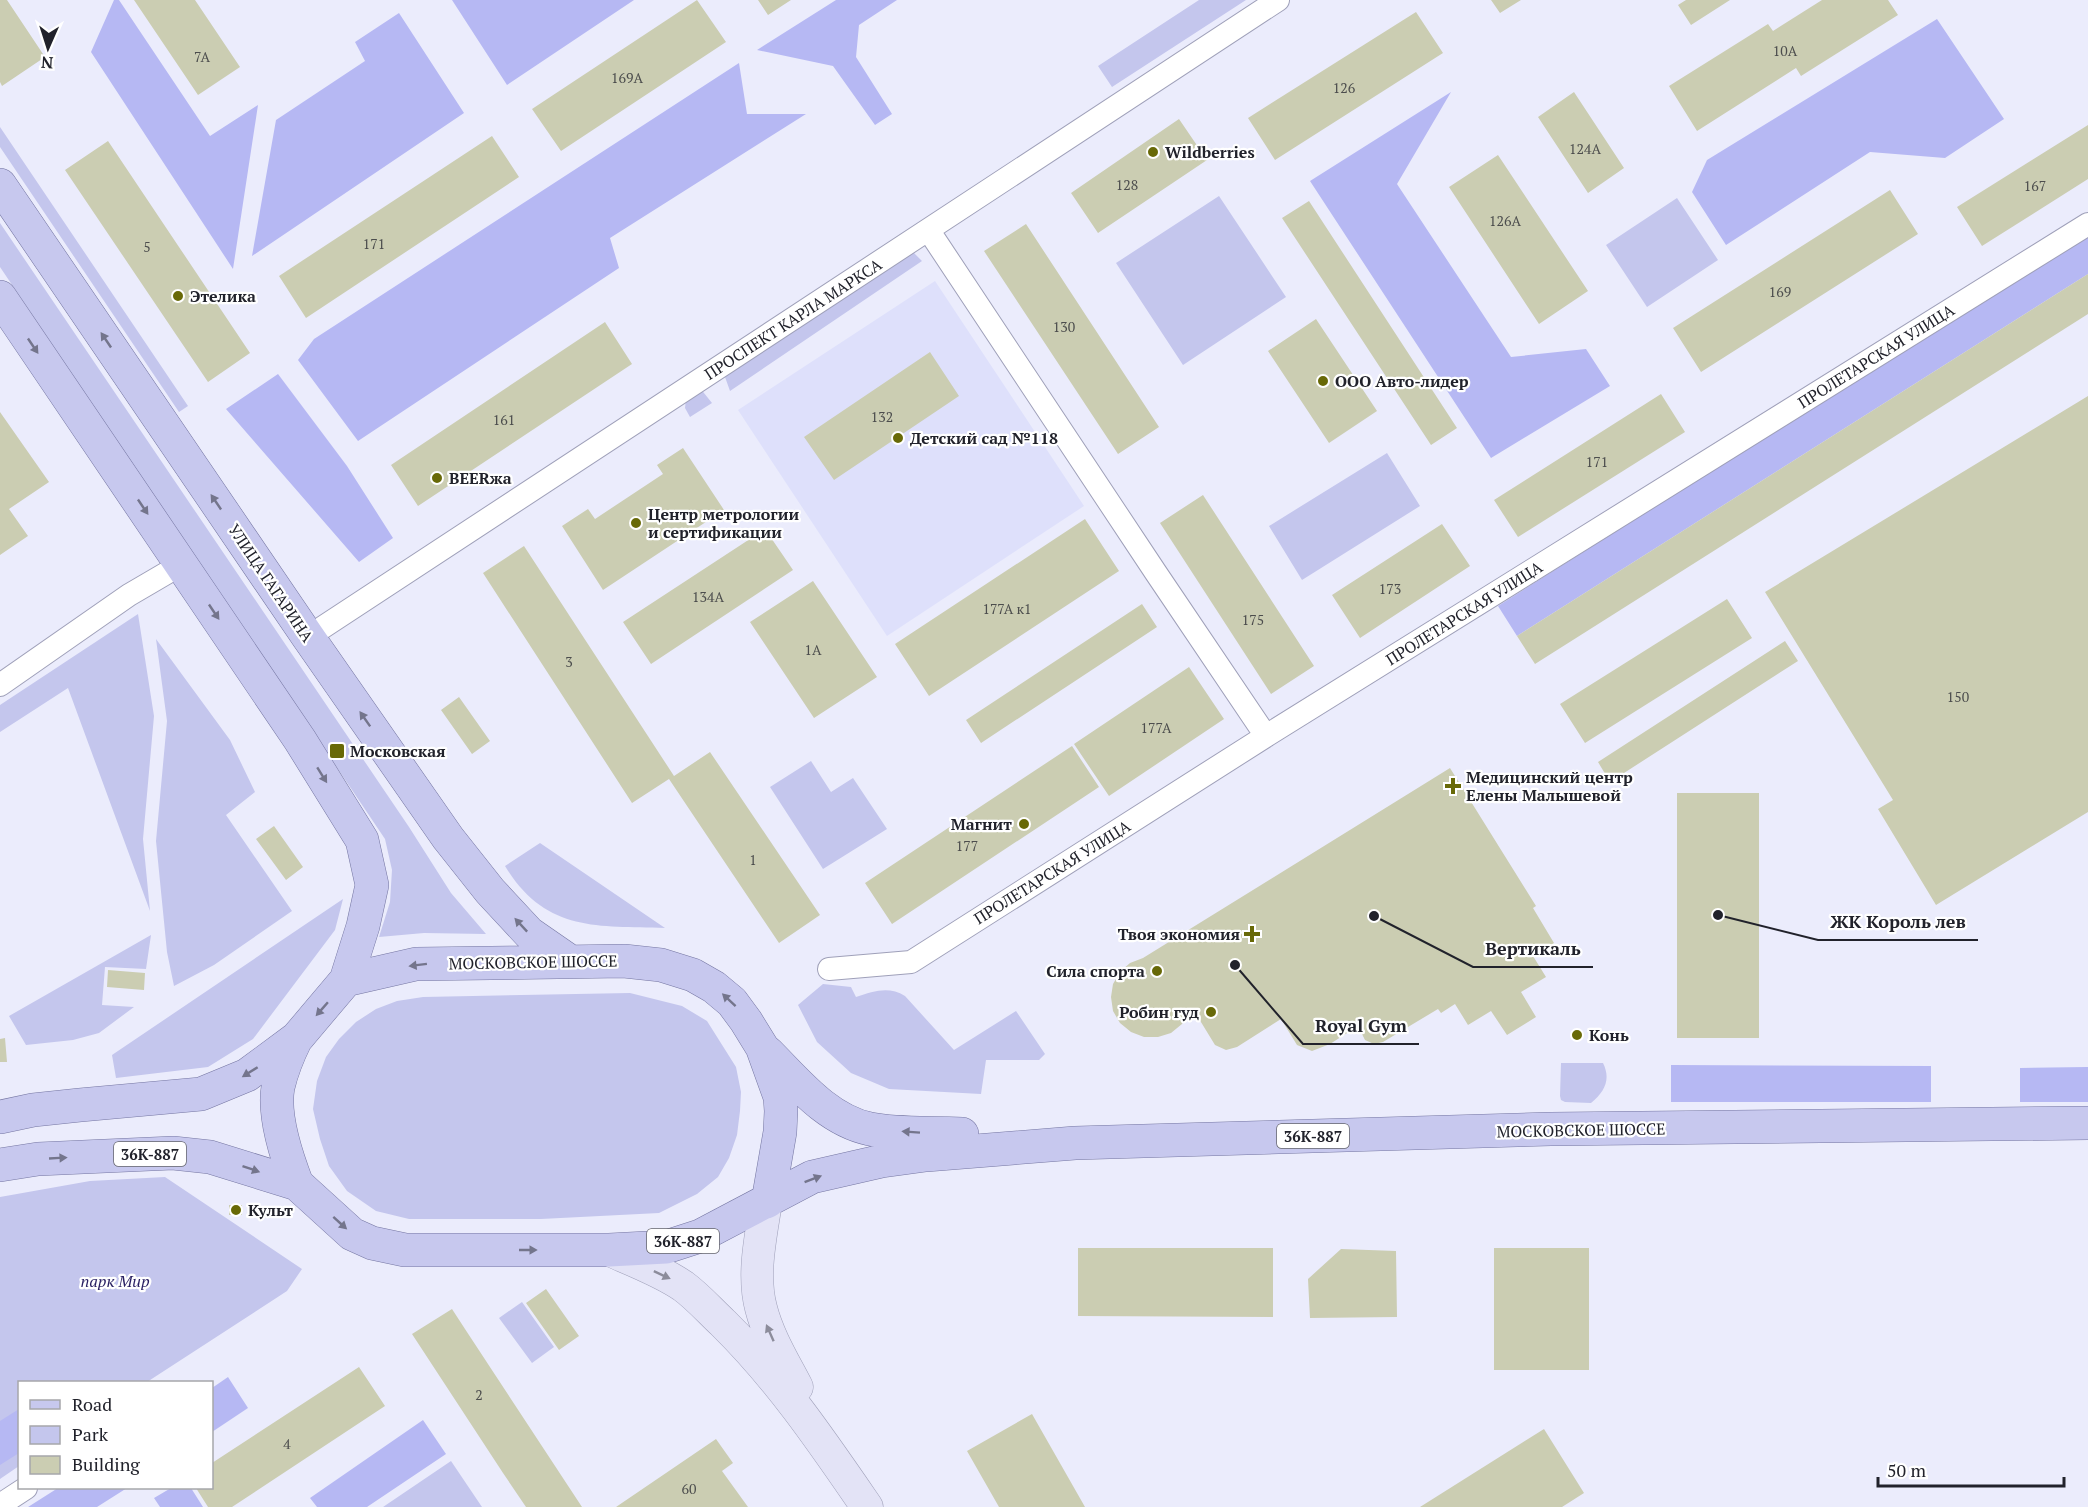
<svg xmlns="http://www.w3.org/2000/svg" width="2088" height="1507" font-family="'PT Serif',serif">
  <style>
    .built { fill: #dee0fb }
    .green { fill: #c4c6ed }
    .forest { fill: #b6b8f3 }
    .building { fill: #cbcdb2 }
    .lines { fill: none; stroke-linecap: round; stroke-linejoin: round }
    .minor-casing { stroke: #9fa0b9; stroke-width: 24 }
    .secondary-casing { stroke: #9fa0b9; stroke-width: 33 }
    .primary-casing { stroke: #7576a2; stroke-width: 34 }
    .minor { stroke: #fff; stroke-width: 22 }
    .secondary { stroke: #e3e3f6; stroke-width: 32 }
    .primary { stroke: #c7c8ee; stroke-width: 33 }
    .oneway { fill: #74758c }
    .oneway2 { fill: #8c8c9b }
    .poi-dot { fill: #686907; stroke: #fff; stroke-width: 2 }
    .labels { text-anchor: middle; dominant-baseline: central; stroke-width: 4.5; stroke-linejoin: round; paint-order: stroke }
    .number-label { font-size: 14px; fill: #4c4d4d }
    .shield { fill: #fff; stroke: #64646b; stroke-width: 1.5 }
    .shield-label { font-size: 15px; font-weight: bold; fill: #21222b }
    .poi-label { font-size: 16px; font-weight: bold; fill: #21222b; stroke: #fff; text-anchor: start }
    .street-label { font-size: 16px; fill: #21222b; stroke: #fff }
    .park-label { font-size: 16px; font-style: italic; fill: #281f62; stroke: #fff }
    .leader { fill: none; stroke: #21222b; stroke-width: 2 }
    .callout-dot { fill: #21222b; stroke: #fff; stroke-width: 2 }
    .callout-label { font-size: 18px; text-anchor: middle; font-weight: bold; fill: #21222b; stroke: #fff; stroke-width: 4.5; stroke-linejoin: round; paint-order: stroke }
  </style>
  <rect width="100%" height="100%" fill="#ebecfc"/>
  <!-- built -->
  <path class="built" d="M935,281l149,225 -197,130 -149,-226z"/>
  <!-- green -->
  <path class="green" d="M1199,0h47l-134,87 -14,-21z
    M0,127l188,279 -9,6 -179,-265z
    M1219,196l67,101 -103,68 -67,-102z
    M1677,198l41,62 -71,47 -41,-62z
    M0,223l409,604 42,66 35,41 -62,-1 -45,4 11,-35 2,-32 -7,-31 -385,-572z
    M914,253l8,8 -192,130 -5,-14 4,-7 176,-116z
    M700,388l12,15 -22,14 -5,-9 1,-9z
    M1387,453l33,53 -118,74 -33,-54z
    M138,614l16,102 -11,123 7,72 -82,-223 -68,44v-27z
    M156,639l74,101 25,52 -29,23 66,96 -78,54 -40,21 -7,-34 -11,-111 11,-120z
    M811,761l20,31 22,-14 34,51 -64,40 -53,-82z
    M540,843l125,85c-69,-2 -120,4 -160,-62z
    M343,899l-8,31 -82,109 -45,28 -92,11 -4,-23z
    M151,935l-5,34 -41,-2 -3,38 32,2 -35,26 -26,7 -47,5 -17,-29z
    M823,984l28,3 5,10c18,-6 33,-11 49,-1l49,54 62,-39 29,43 -6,6h-53l-5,34 -92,-5 -38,-16 -34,-31 -19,-37z
    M630,993l52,13 25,15 29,46 5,25 -1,19 -3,24 -8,23 -11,19 -21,17 -38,19 -118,6h-132l-33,-8 -29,-20 -18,-25 -9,-27 -7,-30 4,-28 9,-24 13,-18 17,-17 20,-13 21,-8 26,-4z
    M1561,1063h42c8,16 2,29 -12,40l-26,-1 -4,-2 -1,-4z
    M165,1177l137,92 -15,22 -140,91h-127l-1,84 -19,13v-282l90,-16z
    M522,1302l32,45 -22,16 -33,-45z
    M451,1461l31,46h-99z"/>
  <!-- forest -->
  <path class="forest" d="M114,0h5l91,136 48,-31 -25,164 -142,-217z
    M452,0h182l-127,85z
    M836,0h61l-38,25 -3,32 36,57 -17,11 -42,-59 -76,-16z
    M399,13l65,100 -212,143 24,-136 89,-59 -10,-19z
    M1937,19l67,100 -59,39 -75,-6 -144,93 -34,-53 15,-32z
    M739,63l8,51h59l-196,124 9,30 -261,173 -60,-81 16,-21z
    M1451,92l-54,92 114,173 75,-8 24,37 -119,72 -181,-277z
    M2088,232v42l-571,362 -19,-30z
    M278,374l69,92 46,72 -34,24 -133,-153z
    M1671,1065l260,1v36h-260z
    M2088,1067v35h-68v-34z
    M228,1377l20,31 -36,24v-44z
    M19,1409v44l-19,12v-44z
    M423,1420l23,34 -79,53h-50l-7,-9z
    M58,1488h69l-30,19h-69z
    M171,1488h20l12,19h-43l-6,-9z"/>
  <!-- building -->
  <path class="building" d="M0,0h7l38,57 -43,29 -2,-4z
    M134,0h61l45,67 -42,28z
    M697,0l29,42 -165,109 -29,-42z
    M758,0h33l-23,15z
    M1491,0h30l-21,13z
    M1686,0h44l-39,25 -13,-20z
    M1822,0h66l10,15 -97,61 -5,-8 -99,63 -28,-45 99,-62 5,7z
    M1416,12l27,41 -168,107 -27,-42z
    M1574,92l50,76 -36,25 -50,-76z
    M1179,119l28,41 -109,73 -27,-40z
    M2088,125v54l-106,67 -25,-39z
    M492,136l27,41 -213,141 -27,-42z
    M108,141l142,212 -42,29 -143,-212z
    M1498,155l90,136 -49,33 -90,-137z
    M1890,190l28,44 -217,138 -28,-44z
    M1309,201l148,227 -26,17 -149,-227z
    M1026,224l133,203 -41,27 -134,-203z
    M2088,274v40l-553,350 -18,-28z
    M1316,319l61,92 -48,32 -61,-92z
    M605,322l27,42 -214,142 -27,-41z
    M930,352l29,44 -125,84 -30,-43z
    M1661,394l24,38 -167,105 -24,-37z
    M2088,396v416l-152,93 -58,-96 15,-9 -128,-208z
    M0,412l49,70 -40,27 19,27 -28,19z
    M683,448l41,62 -121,80 -41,-64 26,-17 7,10 68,-45 -6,-9z
    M1203,495l111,171 -43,28 -111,-171z
    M1085,519l34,52 -190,125 -34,-52z
    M1442,524l28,42 -110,72 -28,-43z
    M765,529l28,41 -142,94 -28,-42z
    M524,546l150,230 36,-24 110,163 -41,28 -110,-164 -37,24 -149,-230z
    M813,581l64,96 -63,41 -64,-96z
    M1727,599l25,39 -167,105 -25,-39z
    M1142,604l15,23 -176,116 -15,-23z
    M1785,641l13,20 -188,121 -12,-20z
    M1189,667l35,52 -115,77 -35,-52z
    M459,697l31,44 -18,13 -31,-44z
    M1072,746l27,41 -207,137 -27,-41z
    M1450,768l86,138 -3,2 21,35 -21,13 13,21 -25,15 15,25 -29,18 -16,-24 -23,14 -13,-21 -14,9 -3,-4 -55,33 -9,2 -9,-4 -7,-14 -28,18 -18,7 -15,-6 -16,-26 -44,28 -11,3 -11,-5 -22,-36 -11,15 -11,9 -13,4h-14l-13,-5 -11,-9 -7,-12 -2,-14 2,-13 7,-12 10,-9 13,-5z
    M1677,793h82v245h-82z
    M274,826l29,41 -17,13 -30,-41z
    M108,970l37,3 -1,17 -37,-3z
    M5,1038l2,24h-7v-23z
    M229,1205h13v10h-13z
    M1078,1248h195v69l-195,-1z
    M1494,1248h95v122h-95z
    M1341,1249l55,2 1,66 -87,1 -2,-39z
    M546,1289l33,47 -20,14 -33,-47z
    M452,1309l13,20 117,178h-56l-23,-34 -91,-139z
    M359,1367l26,39 -153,101h-24l-12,-19h16v-25z
    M1032,1414l53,93h-86l-32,-56z
    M1544,1429l40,64 -22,14h-142z
    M716,1439l17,24 -11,8 26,36h-132z"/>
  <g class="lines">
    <!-- minor casing -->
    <g class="minor-casing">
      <path id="minor" d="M929,231l227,342 110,163
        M308,637l970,-637
        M0,685l129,-90 53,-31
        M829,969l82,-7 355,-226 822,-512
        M0,1505l26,-17"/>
    </g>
    <!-- secondary casing -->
    <g class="secondary-casing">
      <path id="secondary" d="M766,1202c-5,34 -14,72 -5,106 7,28 23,54 36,79
        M609,1250c25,11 52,21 74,36 15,11 27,25 40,37 56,55 100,120 144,184"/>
    </g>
    <!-- primary casing -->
    <g class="primary-casing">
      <path id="primary" d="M0,185l308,452 140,201 42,53 39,42 39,27
        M0,297l300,443 62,100 10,45 -9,41 -17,54
        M296,1039c-8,16 -14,31 -18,48 -5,28 9,71 19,97
        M768,1053c29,29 59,67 102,76 30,6 62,3 92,5
        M0,1117l33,-7 47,-5 121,-11 46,-19 50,-37 49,-58 70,-16 208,-3 37,4 32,10 21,12 18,15 14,19 16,26 18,50 1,14 -1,21 -12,69 -2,1
        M0,1165l38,-6 135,-6 37,4 87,27 55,50 20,9 33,7h204l57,-3 34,-11 112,-59 70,-16 44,-6 149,-12 476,-14 537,-6"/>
    </g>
    <!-- minor -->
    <use href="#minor" class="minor"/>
    <!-- secondary -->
    <use href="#secondary" class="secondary"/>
    <!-- primary -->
    <use href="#primary" class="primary"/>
  </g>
  <!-- one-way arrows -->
  <defs><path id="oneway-solid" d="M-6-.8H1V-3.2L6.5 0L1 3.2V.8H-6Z" transform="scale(1.5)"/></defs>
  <g class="oneway">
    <use href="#oneway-solid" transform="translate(106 340) rotate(-124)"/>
    <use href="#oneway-solid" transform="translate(33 346) rotate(56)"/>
    <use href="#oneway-solid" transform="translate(216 502) rotate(-124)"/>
    <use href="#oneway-solid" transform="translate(143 507) rotate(56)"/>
    <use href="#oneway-solid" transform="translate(214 612) rotate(56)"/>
    <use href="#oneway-solid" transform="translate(365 719) rotate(-125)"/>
    <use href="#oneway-solid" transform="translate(322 775) rotate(58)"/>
    <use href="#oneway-solid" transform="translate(521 925) rotate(-133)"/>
    <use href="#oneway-solid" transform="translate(418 965) rotate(173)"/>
    <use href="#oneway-solid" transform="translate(729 1000) rotate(-137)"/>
    <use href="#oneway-solid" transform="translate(322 1009) rotate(131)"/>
    <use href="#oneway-solid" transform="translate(250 1072) rotate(148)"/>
    <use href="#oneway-solid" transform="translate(911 1132) rotate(-176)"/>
    <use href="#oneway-solid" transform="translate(58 1158) rotate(-3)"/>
    <use href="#oneway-solid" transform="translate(251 1169) rotate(19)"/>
    <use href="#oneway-solid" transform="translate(813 1179) rotate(-21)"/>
    <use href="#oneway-solid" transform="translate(340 1223) rotate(42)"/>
    <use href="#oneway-solid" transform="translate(528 1250)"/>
  </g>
  <g class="oneway2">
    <use href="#oneway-solid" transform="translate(662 1275) rotate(25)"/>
    <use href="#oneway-solid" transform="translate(770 1333) rotate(-114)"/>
  </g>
  <!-- markers -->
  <g class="poi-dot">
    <circle cx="1153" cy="152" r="6"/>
    <circle cx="178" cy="296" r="6"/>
    <circle cx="1323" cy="381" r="6"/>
    <circle cx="898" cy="438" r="6"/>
    <circle cx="437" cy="478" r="6"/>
    <circle cx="636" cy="523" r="6"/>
    <rect x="329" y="743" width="16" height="16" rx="3"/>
    <path d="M1450 777h6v6h6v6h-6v6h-6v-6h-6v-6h6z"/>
    <circle cx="1024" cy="824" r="6"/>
    <path d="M1249 925h6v6h6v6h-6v6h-6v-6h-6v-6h6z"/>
    <circle cx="1157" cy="971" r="6"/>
    <circle cx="1211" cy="1012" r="6"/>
    <circle cx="1577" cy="1035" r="6"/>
    <circle cx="236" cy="1210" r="6"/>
  </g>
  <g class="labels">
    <!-- number labels -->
    <g class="number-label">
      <text x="1785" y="50">10А</text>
      <text x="202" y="56">7А</text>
      <text x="627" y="77">169А</text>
      <text x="1344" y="87">126</text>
      <text x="1585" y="148">124А</text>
      <text x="1127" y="184">128</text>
      <text x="2035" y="185">167</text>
      <text x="1505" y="220">126А</text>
      <text x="374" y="243">171</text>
      <text x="147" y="246">5</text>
      <text x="1780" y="291">169</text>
      <text x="1064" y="326">130</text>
      <text x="882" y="416">132</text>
      <text x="504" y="419">161</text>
      <text x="1597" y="461">171</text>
      <text x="1390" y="588">173</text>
      <text x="708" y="596">134А</text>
      <text x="1007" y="608">177А к1</text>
      <text x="1253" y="619">175</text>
      <text x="813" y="649">1А</text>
      <text x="569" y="661">3</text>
      <text x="1958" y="696">150</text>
      <text x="1156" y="727">177А</text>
      <text x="967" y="845">177</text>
      <text x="753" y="859">1</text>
      <text x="479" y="1394">2</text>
      <text x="287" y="1443">4</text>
      <text x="689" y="1488">60</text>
    </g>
    <!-- shield labels -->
    <g class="shield">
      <rect x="1277" y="1124" width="72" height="24" rx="4.5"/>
      <rect x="114" y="1142" width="72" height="24" rx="4.5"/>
      <rect x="647" y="1229" width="72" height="24" rx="4.5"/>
    </g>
    <g class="shield-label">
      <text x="1313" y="1136">36К-887</text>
      <text x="150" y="1154">36К-887</text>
      <text x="683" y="1241">36К-887</text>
    </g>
    <!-- poi labels -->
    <g class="poi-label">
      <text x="1165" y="152">Wildberries</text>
      <text x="190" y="296">Этелика</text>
      <text x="1335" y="381">ООО Авто-лидер</text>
      <text x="910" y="438">Детский сад №118</text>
      <text x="449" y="478">BEERжа</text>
      <text x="648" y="514">Центр метрологии<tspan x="648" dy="18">и сертификации</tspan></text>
      <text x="350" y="751">Московская</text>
      <text x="1466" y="777">Медицинский центр<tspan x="1466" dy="18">Елены Малышевой</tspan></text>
      <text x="1012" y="824" text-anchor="end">Магнит</text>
      <text x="1240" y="934" text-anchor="end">Твоя экономия</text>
      <text x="1145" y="971" text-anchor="end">Сила спорта</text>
      <text x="1199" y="1012" text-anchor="end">Робин гуд</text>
      <text x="1589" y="1035">Конь</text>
      <text x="248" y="1210">Культ</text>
    </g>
    <!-- street labels -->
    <g class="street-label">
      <text transform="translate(793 319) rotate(-33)">ПРОСПЕКТ КАРЛА МАРКСА</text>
      <text transform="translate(1876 356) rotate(-32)">ПРОЛЕТАРСКАЯ УЛИЦА</text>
      <text transform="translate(271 583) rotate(56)">УЛИЦА ГАГАРИНА</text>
      <text transform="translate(1464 613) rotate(-32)">ПРОЛЕТАРСКАЯ УЛИЦА</text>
      <text transform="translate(1052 872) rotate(-32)">ПРОЛЕТАРСКАЯ УЛИЦА</text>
      <text transform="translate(533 962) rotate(-1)">МОСКОВСКОЕ ШОССЕ</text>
      <text transform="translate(1581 1130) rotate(-1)">МОСКОВСКОЕ ШОССЕ</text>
    </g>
    <!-- park labels -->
    <g class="park-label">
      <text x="115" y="1281">парк Мир</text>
    </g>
  </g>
  <!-- callouts -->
  <path class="leader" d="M1718 915L1818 940H1978M1374 916L1473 967H1593M1235 965L1303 1044H1419"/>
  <g class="callout-dot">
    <circle cx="1718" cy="915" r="6"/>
    <circle cx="1374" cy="916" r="6"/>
    <circle cx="1235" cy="965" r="6"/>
  </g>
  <g class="callout-label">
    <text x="1898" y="928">ЖК Король лев</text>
    <text x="1533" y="955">Вертикаль</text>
    <text x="1361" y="1032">Royal Gym</text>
  </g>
  <!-- legend -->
  <rect x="18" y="1381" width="195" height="108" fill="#ffffff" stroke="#a6a7aa" stroke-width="1.5"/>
  <rect x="30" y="1400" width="30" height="9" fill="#c7c8ee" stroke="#a6a7aa" stroke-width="1.5"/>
  <text x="72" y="1411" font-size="18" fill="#21222b">Road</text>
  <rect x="30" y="1426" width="30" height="18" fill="#c4c6ed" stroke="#a6a7aa" stroke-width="1.5"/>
  <text x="72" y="1441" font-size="18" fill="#21222b">Park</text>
  <rect x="30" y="1456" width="30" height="18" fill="#cbcdb2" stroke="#a6a7aa" stroke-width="1.5"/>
  <text x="72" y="1471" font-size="18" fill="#21222b">Building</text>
  <!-- north arrow -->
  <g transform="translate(48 48) rotate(183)" stroke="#ffffff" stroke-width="4.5" paint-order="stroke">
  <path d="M0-4.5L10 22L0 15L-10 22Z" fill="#21222b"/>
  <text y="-9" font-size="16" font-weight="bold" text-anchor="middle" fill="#21222b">N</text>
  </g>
  <!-- scale -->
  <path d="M1878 1477v9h186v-9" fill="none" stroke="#21222b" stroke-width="3"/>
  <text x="1887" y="1477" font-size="18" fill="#21222b" stroke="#ffffff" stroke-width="4.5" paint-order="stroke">50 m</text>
</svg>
